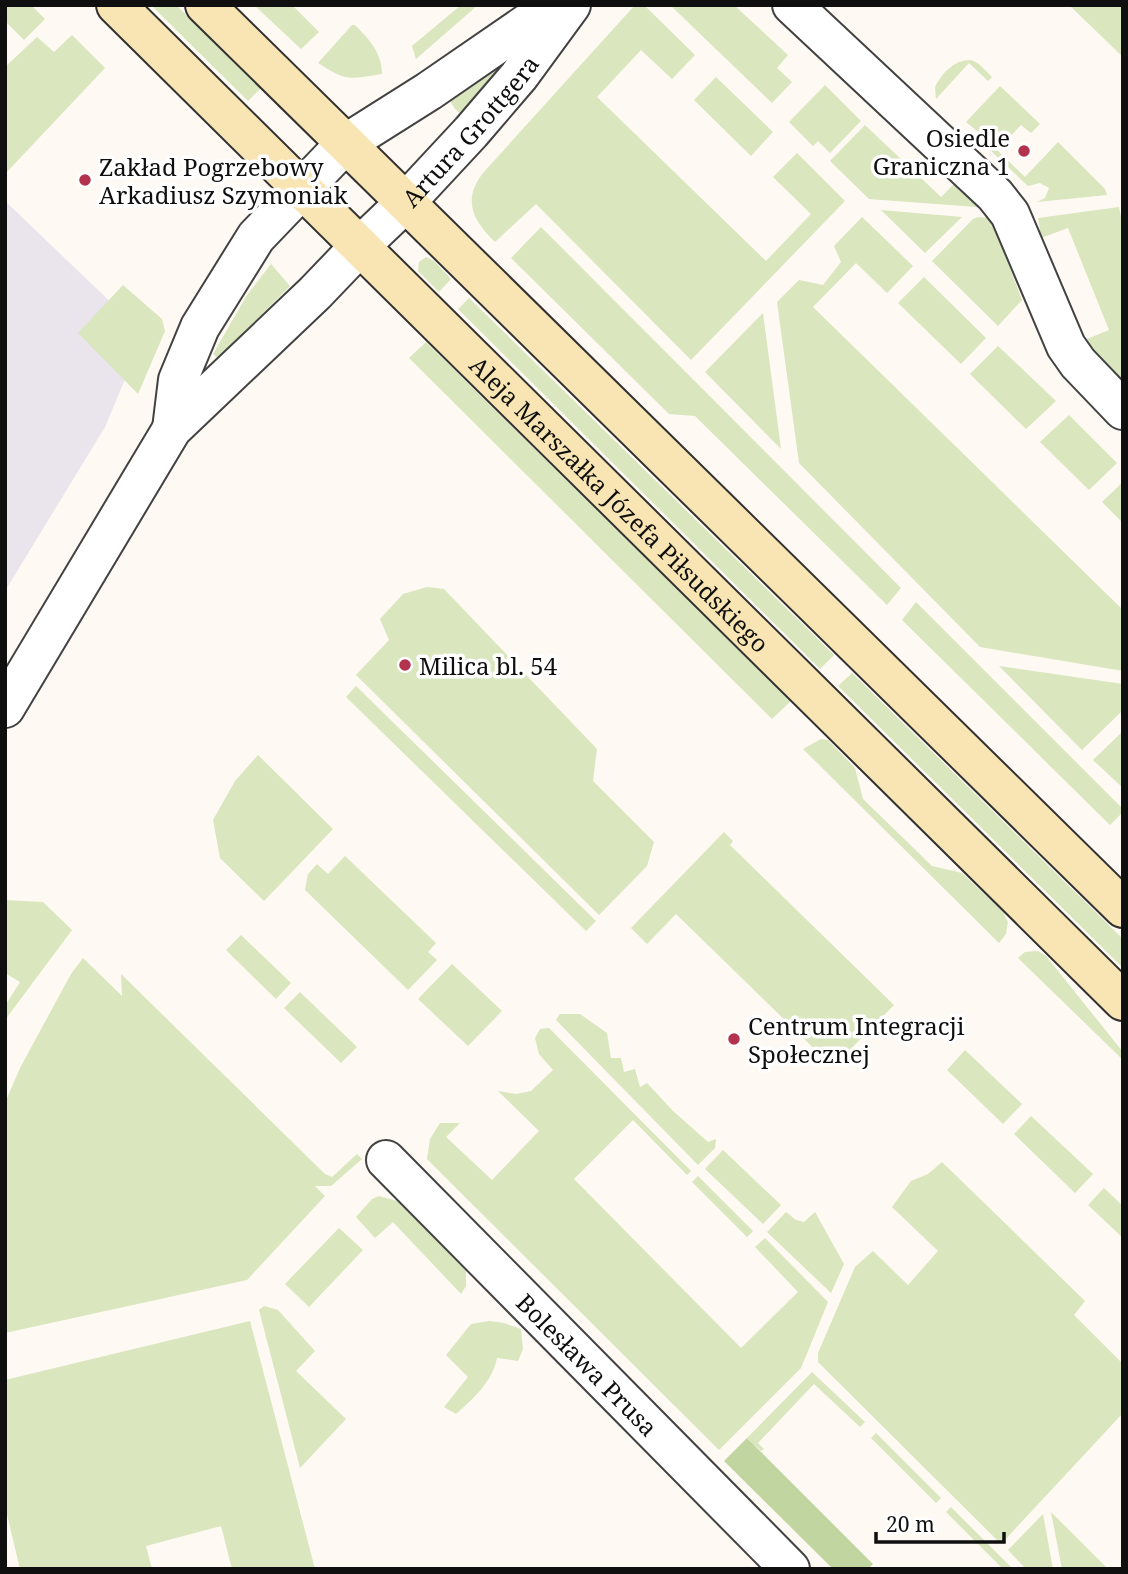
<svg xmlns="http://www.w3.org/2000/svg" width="1128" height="1574" font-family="'Noto Serif',serif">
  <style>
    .industrial { fill: #eae4ec }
    .green { fill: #d9e6be }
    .forest { fill: #c0d59f }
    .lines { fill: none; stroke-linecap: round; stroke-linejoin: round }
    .street-casing { stroke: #424242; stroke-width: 42 }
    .secondary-casing { stroke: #313131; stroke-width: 42 }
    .street { stroke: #fff; stroke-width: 38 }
    .secondary { stroke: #f8e5b3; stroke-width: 38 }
    .poi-dot { fill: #b3334e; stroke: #fff; stroke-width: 2.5 }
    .labels { text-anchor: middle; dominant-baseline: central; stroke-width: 7; stroke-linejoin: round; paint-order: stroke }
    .street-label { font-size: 24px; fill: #0f0f0f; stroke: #fff }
    .poi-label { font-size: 24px; fill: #0f0f0f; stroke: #fff; text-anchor: start }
  </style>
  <rect width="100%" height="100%" fill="#fef9f2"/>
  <!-- industrial -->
  <path class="industrial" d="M5,201l139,133 -39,93 -100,164z"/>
  <!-- green -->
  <path class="green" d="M5,5h26l14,14 -21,21 -19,-19z
    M151,5h25l85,83 -13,13z
    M254,5h38l27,27 -18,17z
    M461,5h17l-62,54 -4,-13z
    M635,5h9l51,50 -23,24 -31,-29 -44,47 169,164 45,-47 -38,-37 24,-24 48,48 -154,159 -155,-156 -41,38c-22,-21 -33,-42 -12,-69z
    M670,5h64l54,50 -11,13 15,14 -20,21z
    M1069,5h54v52z
    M352,25h3c14,14 27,28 27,49 -33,5 -35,8 -64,-11z
    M72,35l33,33 -100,106v-107l32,-30 17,15z
    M516,44h7l-60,71 -8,-6 -5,-8z
    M971,60l8,4 13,13 -4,4 -19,-18 -33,36 -1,-12c8,-15 19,-27 36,-27z
    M716,77l57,55 -22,24 -57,-56z
    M825,85l36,36 -31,32 -12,-12 -5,5 -24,-24z
    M1000,86l40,38 -9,9 -10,-8 -24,25 28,27 33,-35 47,47 2,6 -70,7 8,-4 4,-10 -9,-5 -12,3 -38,-36 -3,-11 -21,-17z
    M865,125l76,72 15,-15 34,26 -121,-9 -39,-38z
    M1119,207l4,21v163l-41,-50 27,-11 -41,-102 -27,10 -3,-20z
    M881,210l81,7 -37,36z
    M862,217l51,49 -26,27 -31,-30 -43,44 310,303v61l-143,-24 -181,-184 -22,-161 22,-22 24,5 18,-23 -7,-16z
    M978,217l13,1 31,82 -24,26 -66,-65 41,-42z
    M541,227l360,361 -14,17 -192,-189 -26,-2 -158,-156z
    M426,257l8,4 17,18 -12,13 -21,-21 1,-9z
    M271,264l19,22 -72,72 -5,-4 34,-59z
    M924,277l62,61 -25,26 -63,-61z
    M123,285l39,34 3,12 -27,63 -60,-61z
    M469,298l365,357 -14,14 -362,-360z
    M763,313l18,136 -76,-77z
    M426,342l365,359 -19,18 -363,-361z
    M998,346l58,55 -30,28 -56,-55z
    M1069,415l48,48 -28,27 -49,-48z
    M1123,482v41l-21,-21z
    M427,587l17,2 153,160 -4,32 61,61 -7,24 -48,49 -243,-240 33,-35 -9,-21 23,-25z
    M916,602l207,207v3l-13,13 -208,-205z
    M999,666l124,18v26l-41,40z
    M852,673l271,266v29l-285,-282z
    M356,686l240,235 -10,10 -240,-234z
    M1123,731v57l-30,-28z
    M821,739l7,1 27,28 8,31 69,67 30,7 41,39 5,10 -2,12 -7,9 -196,-194z
    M258,755l75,74 -69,72 -44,-43 -7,-38 22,-39z
    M724,832l9,9 -3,4 164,160 -61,62 -157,-153 -29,30 -16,-16z
    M345,856l91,87 -8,9 9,8 -29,30 -103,-100 3,-16 9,-10 11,10z
    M5,900l38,2 29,28 -67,90v-14l15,-24 -15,-9z
    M241,935l50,48 -15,16 -50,-49z
    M1038,951l8,5 77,96v8l-105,-102 7,-6z
    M83,958l39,38 -1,-22 204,200 7,3 25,-23 5,5 -31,27h-16l10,10 -78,84 -242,53v-230l15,-35 51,-94z
    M452,964l50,47 -34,35 -50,-47z
    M300,992l57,55 -16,16 -57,-55z
    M560,1014h20l27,19 4,25h10l3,14 11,-3 5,18 7,-4 26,28 35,31 8,-3 -1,9 -17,17 -142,-145z
    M549,1028l142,143 -4,4 -54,-55 -59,59 167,169 57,-56 -43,-45 10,-9 63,64 -27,66 -82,82 -292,-291 3,-20 10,-16h20l-14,14 46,43 47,-49 -41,-40 18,3 15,-3 22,-21 -14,-16 -4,-16 5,-9z
    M965,1050l57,54 -19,20 -56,-54z
    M1031,1116l62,58 -18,19 -61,-59z
    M723,1150l58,55 -18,19 -58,-55z
    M942,1162l143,139 -11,14 49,49v49l-122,131 -183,-182v-9l37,-86 18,-16 35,34 30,-34 -46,-44 19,-26 17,-7z
    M698,1176l55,55 -6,6 -55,-55z
    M1104,1188l19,18v32l-35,-33z
    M379,1196l18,5 69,70v15l-5,8 -68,-72 -18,16 -19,-21 16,-18z
    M786,1212l10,8 8,2 11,-10 29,52 -13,29 -64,-61z
    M339,1228l24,22 -54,57 -24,-23z
    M264,1306l14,4 37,41 -19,20 50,48 -46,49 -41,-158z
    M250,1321l65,248h-83l-11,-43 -75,20 6,23h-132l-15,-63v-126z
    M489,1321l15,2 17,6 2,20 -5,12 -21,-3c-5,24 -23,40 -41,56l-12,-7 24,-30 -22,-22 25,-31z
    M812,1372l53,50 -5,5 -46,-43 -56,59 6,6 -3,2 -14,-13z
    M876,1433l65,65 -5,5 -65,-65z
    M951,1507l62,62h-10l-57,-57z
    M1051,1512l57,57h1h-47z
    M1043,1514l10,55h-27l-18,-19z"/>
  <!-- forest -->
  <path class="forest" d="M747,1438l126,126 -5,5h-35l-109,-108z"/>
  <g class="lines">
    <!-- street casing -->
    <g class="street-casing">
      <g id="street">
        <path d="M792,5l203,190 15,19 56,132 12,17 45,47"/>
        <path d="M172,429l6,-49 22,-53 56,-90 89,-93 84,-53 125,-86"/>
        <path id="s1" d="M5,708l167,-279 143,-136 45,-47 45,-43 66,-71 48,-56 52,-71"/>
        <path id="s2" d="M386,1160l404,409"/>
      </g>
    </g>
    <!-- secondary casing -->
    <g class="secondary-casing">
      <g id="secondary">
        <path id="s3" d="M116,5l1007,996"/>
        <path d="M205,5l918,903"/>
      </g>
    </g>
    <!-- street -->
    <use href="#street" class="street"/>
    <!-- secondary -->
    <use href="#secondary" class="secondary"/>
  </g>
  <!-- markers -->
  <g class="poi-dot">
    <circle cx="1024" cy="151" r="7"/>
    <circle cx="85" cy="180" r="7"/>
    <circle cx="405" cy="665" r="7"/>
    <circle cx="734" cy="1039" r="7"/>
  </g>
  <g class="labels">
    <!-- street labels -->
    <g class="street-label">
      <text stroke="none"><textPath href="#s1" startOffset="747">Artura Grottgera</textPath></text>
      <text stroke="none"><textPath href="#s3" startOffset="709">Aleja Marszałka Józefa Piłsudskiego</textPath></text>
      <text stroke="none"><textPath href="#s2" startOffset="287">Bolesława Prusa</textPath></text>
    </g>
    <!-- poi labels -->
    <g class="poi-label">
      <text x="1010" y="137" text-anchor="end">Osiedle<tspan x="1010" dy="28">Graniczna 1</tspan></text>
      <text x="99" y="166">Zakład Pogrzebowy<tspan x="99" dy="28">Arkadiusz Szymoniak</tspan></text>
      <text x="419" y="665">Milica bl. 54</text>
      <text x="748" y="1025">Centrum Integracji<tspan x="748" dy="28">Społecznej</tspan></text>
    </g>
  </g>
  <!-- border -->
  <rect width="1128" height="1574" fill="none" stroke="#0f0f0f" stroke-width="14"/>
  <!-- scale -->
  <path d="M876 1532v10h128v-10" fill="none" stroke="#0f0f0f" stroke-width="3.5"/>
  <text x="886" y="1532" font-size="21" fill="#0f0f0f" stroke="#ffffff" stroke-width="5" paint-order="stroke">20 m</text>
</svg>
